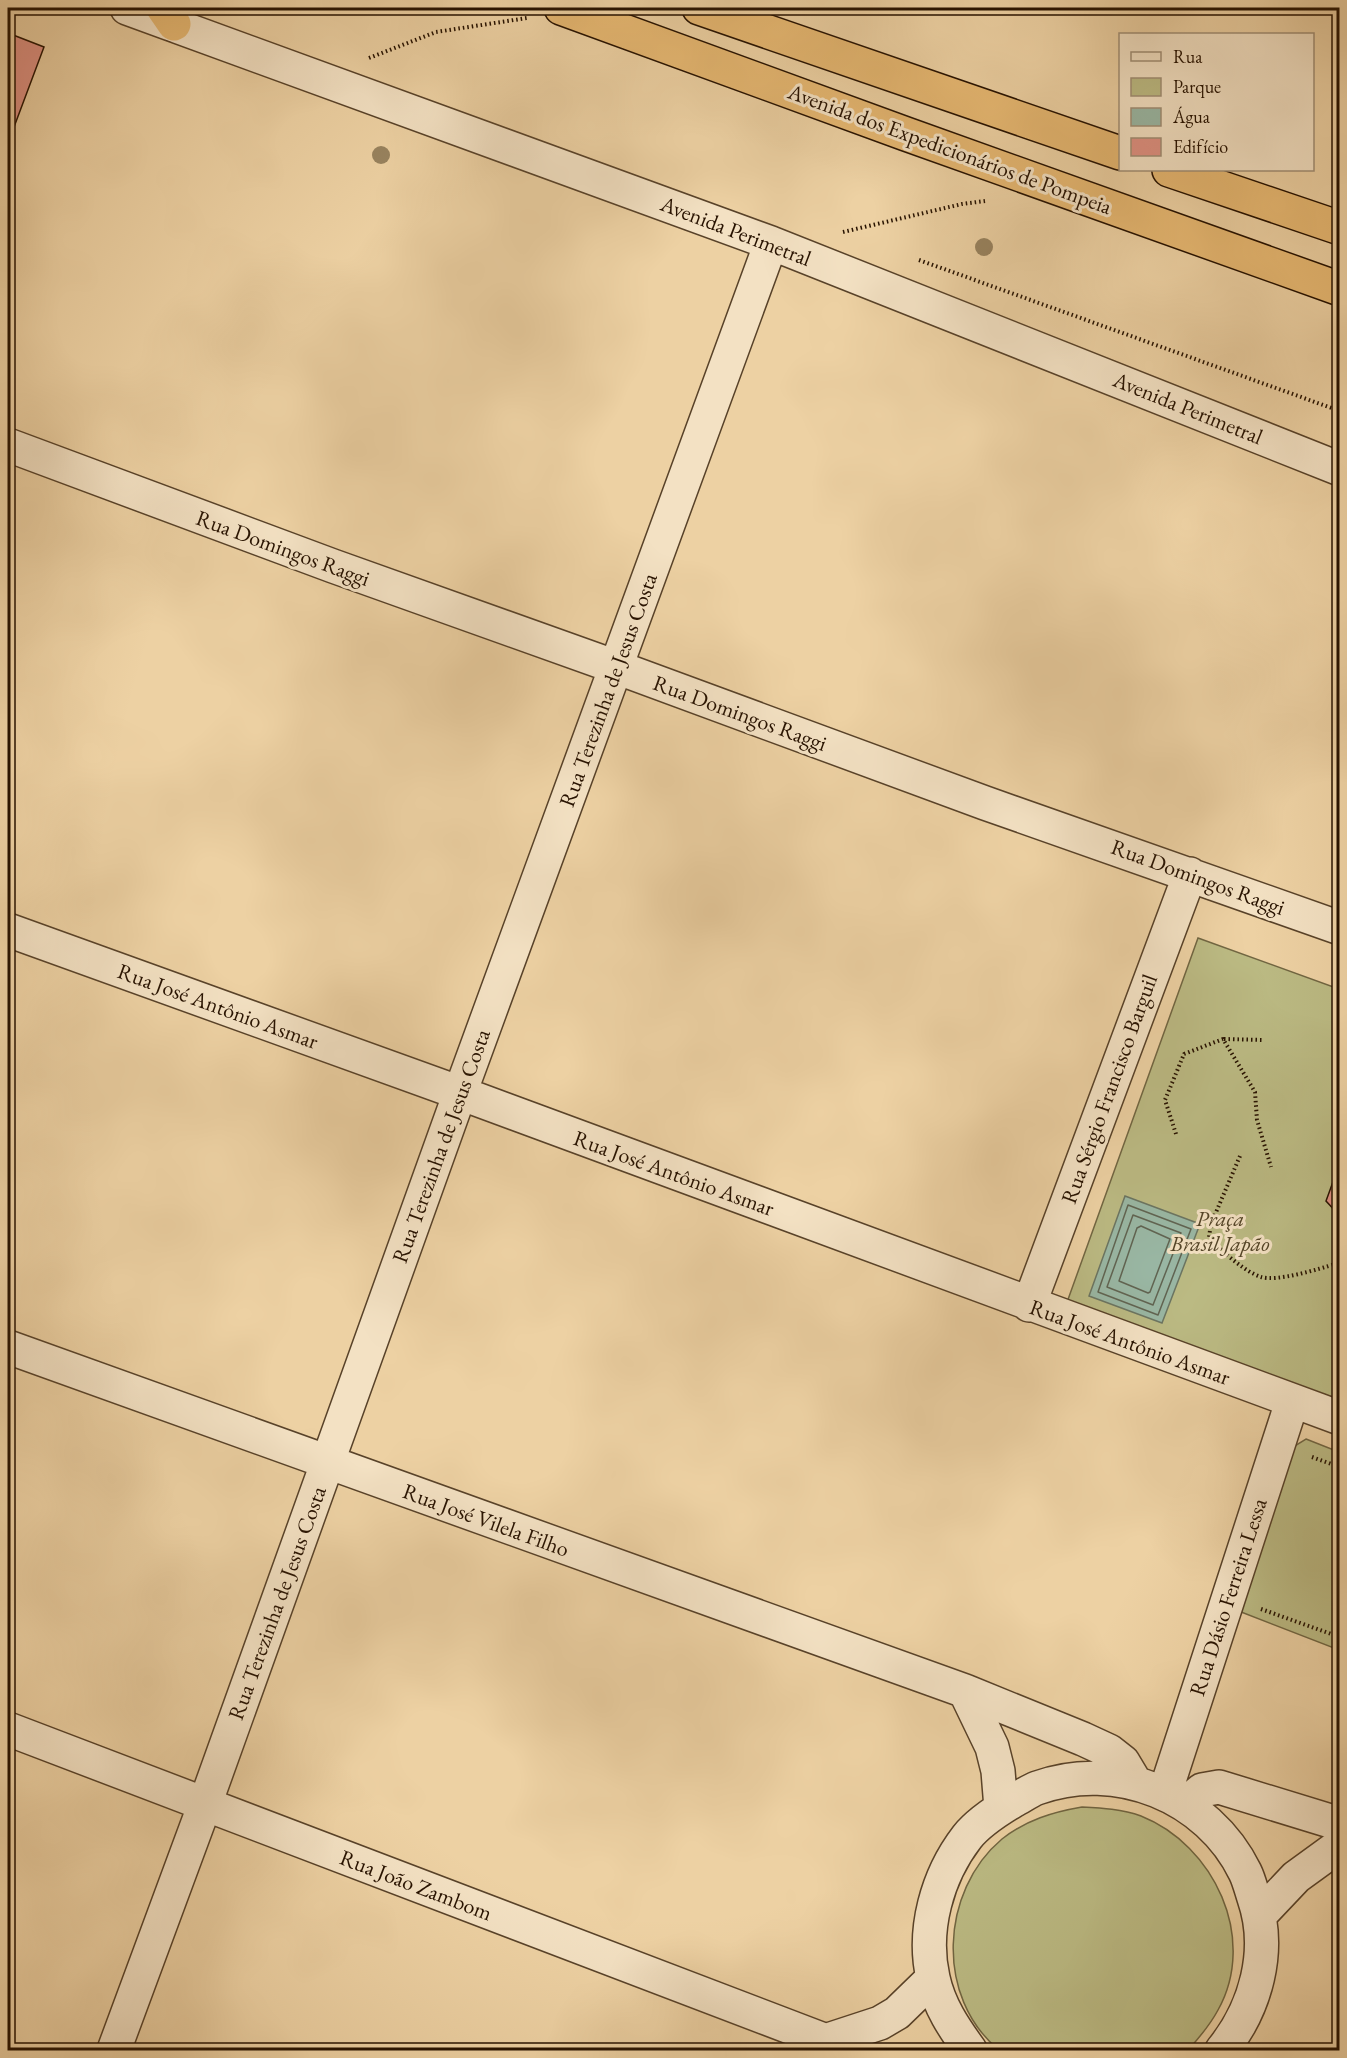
<svg xmlns="http://www.w3.org/2000/svg" width="1347" height="2058" font-family="'EB Garamond',serif">
  <style>
    .green { fill: #bbba83; stroke: #716642; stroke-width: 1.5 }
    .water { fill: #99b7a4; stroke: #6b7562; stroke-width: 1.5 }
    .lines { fill: none; stroke-linecap: round; stroke-linejoin: round }
    .shore { stroke: #606452; stroke-width: 1.5 }
    .building { fill: #df9183; stroke: #271200; stroke-width: 1.5 }
    .street-casing { stroke: #584229; stroke-width: 36 }
    .highway-casing { stroke: #271200; stroke-width: 36 }
    .path { stroke: #271200; stroke-width: 4; stroke-dasharray: 1.5 3; stroke-linecap: butt }
    .street { stroke: #f3e1c3; stroke-width: 33 }
    .highway { stroke: #e6b872; stroke-width: 33 }
    .tree { fill: #98835f }
    .labels { text-anchor: middle; dominant-baseline: central; stroke-width: 6; stroke-linejoin: round; paint-order: stroke }
    .street-label { font-size: 22px; fill: #271200; stroke: #f3e1c3 }
    .park-label { font-size: 22px; font-style: italic; fill: #534427; stroke: #f3e1c3 }
  </style>
  <rect width="100%" height="100%" fill="#edd1a3"/>
  <filter id="stains"><feTurbulence type="fractalNoise" baseFrequency=".00333" numOctaves="4"/><feColorMatrix values="0 0 0 0 .2 0 0 0 0 .09 0 0 0 0 .02 0 0 0 .5 -.17"/></filter>
  <radialGradient id="worn" r=".72"><stop offset=".6" stop-color="#630" stop-opacity="0"/><stop offset="1" stop-color="#630" stop-opacity=".3"/></radialGradient>
  <!-- green -->
  <path class="green" d="M1198,938l141,51v415l-273,-99z
    M1306,1439l33,13v198l-103,-40 57,-163z
    M1082,1807c20,1 40,2 59,9 73,29 117,122 77,194 -8,15 -19,28 -30,40h-189c-64,-52 -59,-159 3,-211 24,-19 51,-27 80,-32z"/>
  <!-- water -->
  <path class="water" d="M1125,1196l75,28 -38,99 -73,-27z"/>
  <g class="lines">
    <!-- shore -->
    <path class="shore" d="M1128,1205l63,24 -33,86 -60,-23z
      M1133,1215l48,18 -28,72 -46,-18z
      M1141,1226l29,13 -20,53 -2,1 -29,-12 18,-53z"/>
  </g>
  <!-- building -->
  <path class="building" d="M8,33l36,14 -36,96z
    M1338,1168h2v48l-14,-15z"/>
  <g class="lines">
    <!-- street casing -->
    <g class="street-casing">
      <path id="street" d="M127,8l644,235 569,226
        M8,445l325,121 283,101 369,136 355,125
        M8,930l452,163 880,325
        M1029,1305l161,-431
        M8,1347l957,344 118,48 26,12 14,11 12,20
        M965,1691l27,56 6,24 3,37
        M8,1729l842,321
        M1165,1793l127,-391
        M1185,1804l17,-14 17,-3 121,37
        M1260,1915l36,-38 44,-32
        M825,2041l55,-18 17,-10 36,-35
        M114,2050l91,-246 255,-711 311,-850
        M970,2050c-16,-22 -31,-44 -37,-72 -11,-48 4,-102 34,-141 11,-14 31,-27 46,-36 8,-4 16,-10 24,-13 79,-29 171,8 208,84 4,8 6,17 9,26 18,52 2,110 -32,152"/>
    </g>
    <!-- highway casing -->
    <g class="highway-casing">
      <path id="highway" d="M163,8l11,16
        M561,8l345,126 434,155
        M699,8l421,145
        M1169,170l171,58"/>
    </g>
    <!-- path -->
    <path class="path" d="M369,58l67,-26 91,-14
      M843,232l119,-28 23,-3
      M919,260l421,151
      M1224,1039l40,1
      M1176,1134l-11,-34 19,-46 39,-15 32,53 2,28 14,47
      M1240,1156l-29,68 -2,13c11,13 36,35 52,40 16,5 58,-8 74,-13
      M1312,1457l28,10
      M1261,1609l79,28"/>
    <!-- street -->
    <use href="#street" class="street"/>
    <!-- highway -->
    <use href="#highway" class="highway"/>
  </g>
  <!-- trees -->
  <g class="tree">
    <circle cx="381" cy="155" r="9"/>
    <circle cx="984" cy="247" r="9"/>
  </g>
  <g class="labels">
    <!-- street labels -->
    <g class="street-label">
      <text transform="translate(950 149) rotate(20)">Avenida dos Expedicionários de Pompeia</text>
      <text transform="translate(736 231) rotate(21)">Avenida Perimetral</text>
      <text transform="translate(1188 408) rotate(22)">Avenida Perimetral</text>
      <text transform="translate(283 548) rotate(20)">Rua Domingos Raggi</text>
      <text transform="translate(608 690) rotate(-70)">Rua Terezinha de Jesus Costa</text>
      <text transform="translate(740 713) rotate(20)">Rua Domingos Raggi</text>
      <text transform="translate(1198 877) rotate(20)">Rua Domingos Raggi</text>
      <text transform="translate(218 1006) rotate(20)">Rua José Antônio Asmar</text>
      <text transform="translate(1109 1089) rotate(-70)">Rua Sérgio Francisco Barguil</text>
      <text transform="translate(441 1146) rotate(-70)">Rua Terezinha de Jesus Costa</text>
      <text transform="translate(674 1173) rotate(20)">Rua José Antônio Asmar</text>
      <text transform="translate(1130 1342) rotate(20)">Rua José Antônio Asmar</text>
      <text transform="translate(486 1520) rotate(20)">Rua José Vilela Filho</text>
      <text transform="translate(1228 1597) rotate(-72)">Rua Dásio Ferreira Lessa</text>
      <text transform="translate(277 1603) rotate(-70)">Rua Terezinha de Jesus Costa</text>
      <text transform="translate(416 1885) rotate(21)">Rua João Zambom</text>
    </g>
    <!-- park labels -->
    <g class="park-label">
      <text x="1220" y="1218">Praça<tspan x="1220" dy="25">Brasil Japão</tspan></text>
    </g>
  </g>
  <!-- margin -->
  <rect width="1347" height="2058" fill="none" stroke="#edd1a3" stroke-width="30"/>
  <rect x="9" y="9" width="1329" height="2040" fill="none" stroke="#271200" stroke-width="3"/>
  <rect x="15" y="15" width="1317" height="2028" fill="none" stroke="#271200" stroke-width="1.5"/>
  <!-- legend -->
  <rect x="1119" y="33" width="195" height="138" fill="#f3e1c3" stroke="#a18e75" stroke-width="1.5"/>
  <rect x="1131" y="52" width="30" height="9" fill="#f3e1c3" stroke="#a18e75" stroke-width="1.5"/>
  <text x="1173" y="63" font-size="18" fill="#271200">Rua</text>
  <rect x="1131" y="78" width="30" height="18" fill="#bbba83" stroke="#a18e75" stroke-width="1.5"/>
  <text x="1173" y="93" font-size="18" fill="#271200">Parque</text>
  <rect x="1131" y="108" width="30" height="18" fill="#99b7a4" stroke="#a18e75" stroke-width="1.5"/>
  <text x="1173" y="123" font-size="18" fill="#271200">Água</text>
  <rect x="1131" y="138" width="30" height="18" fill="#df9183" stroke="#a18e75" stroke-width="1.5"/>
  <text x="1173" y="153" font-size="18" fill="#271200">Edifício</text>
  <rect width="100%" height="100%" filter="url(#stains)"/>
  <rect width="100%" height="100%" fill="url(#worn)"/>
</svg>
